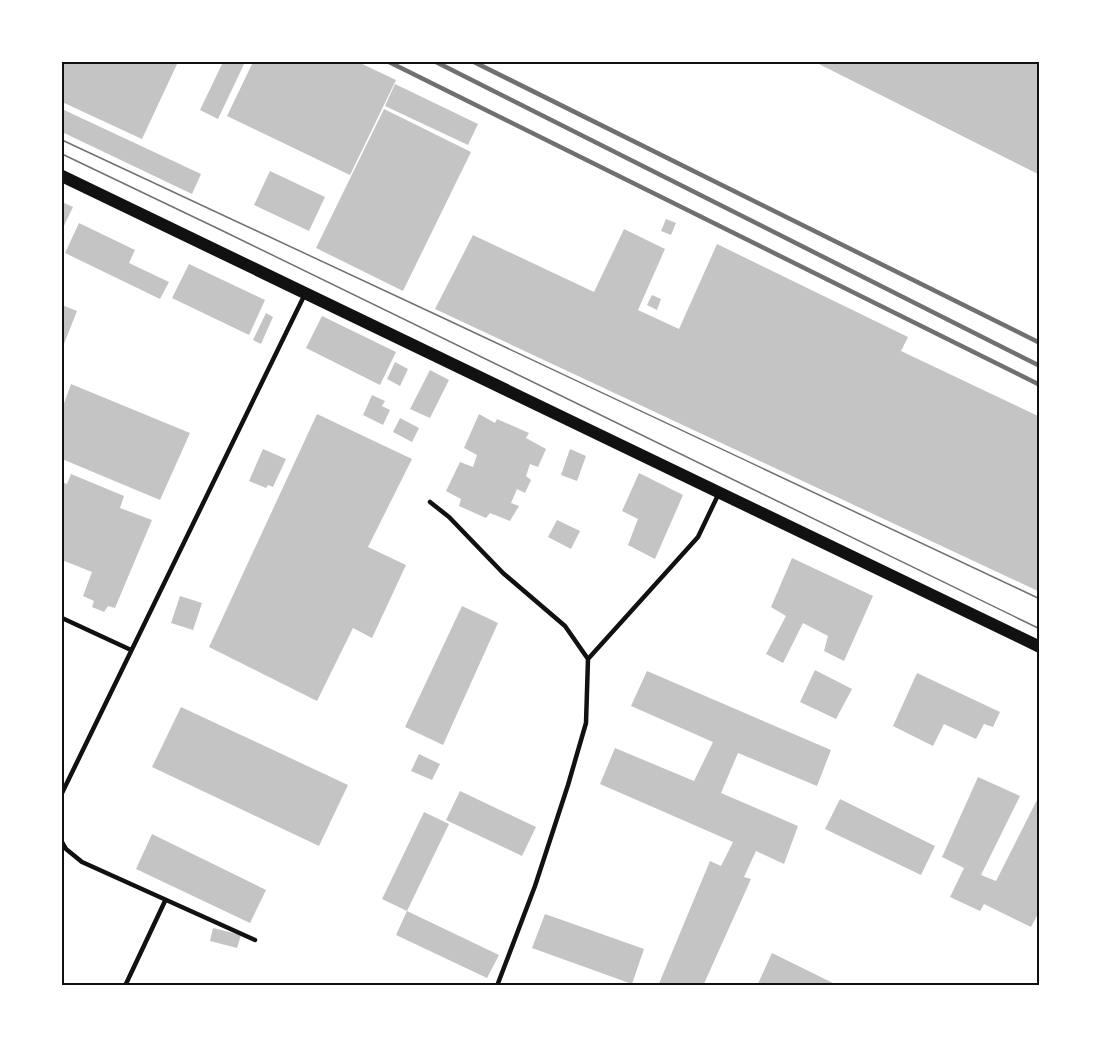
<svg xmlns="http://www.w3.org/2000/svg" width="1101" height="1047" font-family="Manrope,sans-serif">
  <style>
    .building { fill: #c4c4c4 }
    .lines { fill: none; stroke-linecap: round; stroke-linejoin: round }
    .service { stroke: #111; stroke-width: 4.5 }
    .secondary { stroke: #111; stroke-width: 12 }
    .tram { stroke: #707070; stroke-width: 1.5 }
    .rail { stroke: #707070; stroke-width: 4.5 }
    .neatline { fill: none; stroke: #111; stroke-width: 2 }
  </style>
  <rect width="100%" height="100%" fill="#fff"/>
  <!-- building -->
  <path class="building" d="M62,62h116l-36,77 -80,-37z
    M223,62h22l-27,57 -18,-9z
    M253,62h105l38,18 -46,95 -123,-59z
    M815,62h225v113z
    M395,84l83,40 -10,21 -83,-39z
    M62,109l139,65 -9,20 -130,-62z
    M384,109l87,43 -68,139 -87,-43z
    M270,171l55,26 -16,34 -55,-26z
    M62,202l11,5 -11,23z
    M666,219l10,4 -5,12 -10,-4z
    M79,223l56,27 -6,13 40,19 -9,17 -95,-46z
    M624,229l41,20 -27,61 41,19 38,-85 191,93 -7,14 139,66v175l-605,-283 38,-74 121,57z
    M189,264l76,36 -16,35 -77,-37z
    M652,295l9,4 -4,11 -10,-5z
    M62,305l15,6 -15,38z
    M266,313l7,4 -12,27 -8,-4z
    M322,316l74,36 -16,33 -74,-37z
    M395,362l13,7 -8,17 -13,-7z
    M430,370l19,10 -19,38 -20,-9z
    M71,384l119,49 -30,67 -98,-41v-50z
    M372,395l13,6 -3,5 8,4 -7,15 -20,-10z
    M317,414l95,45 -44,88 38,18 -34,73 -19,-10 -36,73 -108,-54z
    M479,414l16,9 2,-4 32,14 -3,5 20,11 -8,18 -8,-3 -4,12 5,4 -6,13 -8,-4 -6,14 8,3 -9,15 -20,-8 -4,5 -27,-12 2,-7 -15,-8 14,-29 13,5 4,-12 -13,-7z
    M400,418l19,10 -7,14 -19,-10z
    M263,449l23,10 -13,28 -5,-2 -2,3 -17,-7z
    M570,449l16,7 -9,25 -16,-6z
    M639,473l44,22 -28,64 -27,-14 10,-26 -16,-8z
    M71,474l53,22 -4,12 32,12 -37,88 -7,-2 -4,6 -12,-5 2,-6 -11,-5 9,-24 -30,-12v-78l5,2z
    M557,520l23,11 -9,18 -23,-12z
    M792,558l81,38 -29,65 -20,-10 4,-15 -25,-13 -20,40 -17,-9 20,-38 -15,-9z
    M180,596l22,7 -9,27 -22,-7z
    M462,606l36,17 -55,122 -38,-18z
    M815,670l37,19 -16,30 -36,-17z
    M647,671l184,79 -14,36 -79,-33 -17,40 77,33 -14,38 -28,-13 -12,26 7,2 -48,107h-45l52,-125 11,5 12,-24 -133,-58 15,-36 79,33 19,-39 -82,-36z
    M917,673l83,39 -7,15 -9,-3 -8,15 -32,-15 -11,22 -40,-20z
    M181,707l167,78 -29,61 -167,-79z
    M419,754l21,10 -8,16 -21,-9z
    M978,777l42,19 -39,79 15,6 44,-87v116l-9,17 -47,-23 -4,7 -30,-14 14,-29 -22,-11z
    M460,791l76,36 -14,29 -76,-36z
    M840,799l95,47 -14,29 -96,-46z
    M424,812l25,12 -42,87 92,44 -12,23 -91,-43 11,-24 -25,-12z
    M152,834l114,56 -16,33 -114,-54z
    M545,914l99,35 -12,35 -100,-36z
    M213,928l28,7 -4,13 -27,-7z
    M772,953l67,33h-82z"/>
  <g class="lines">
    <!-- service -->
    <path class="service" d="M430,502l19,15 54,56 62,53 23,33
      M62,618l69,32
      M62,793l243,-499
      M62,842l4,7 16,13 173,78
      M125,986l40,-85
      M497,986l38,-100 33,-101 18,-62 2,-64 110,-122 21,-44"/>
    <!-- secondary -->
    <path class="secondary" d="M62,176l978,471"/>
    <!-- tram -->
    <path class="tram" d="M62,140l377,176 601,283
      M62,154l161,77 817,398"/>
    <!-- rail -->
    <path class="rail" d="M389,62l651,323
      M436,62l604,304
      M474,62l566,281"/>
  </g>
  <!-- border -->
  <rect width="1101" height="1047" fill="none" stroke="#ffffff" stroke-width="126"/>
  <rect x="63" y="63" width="975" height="921" class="neatline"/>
</svg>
